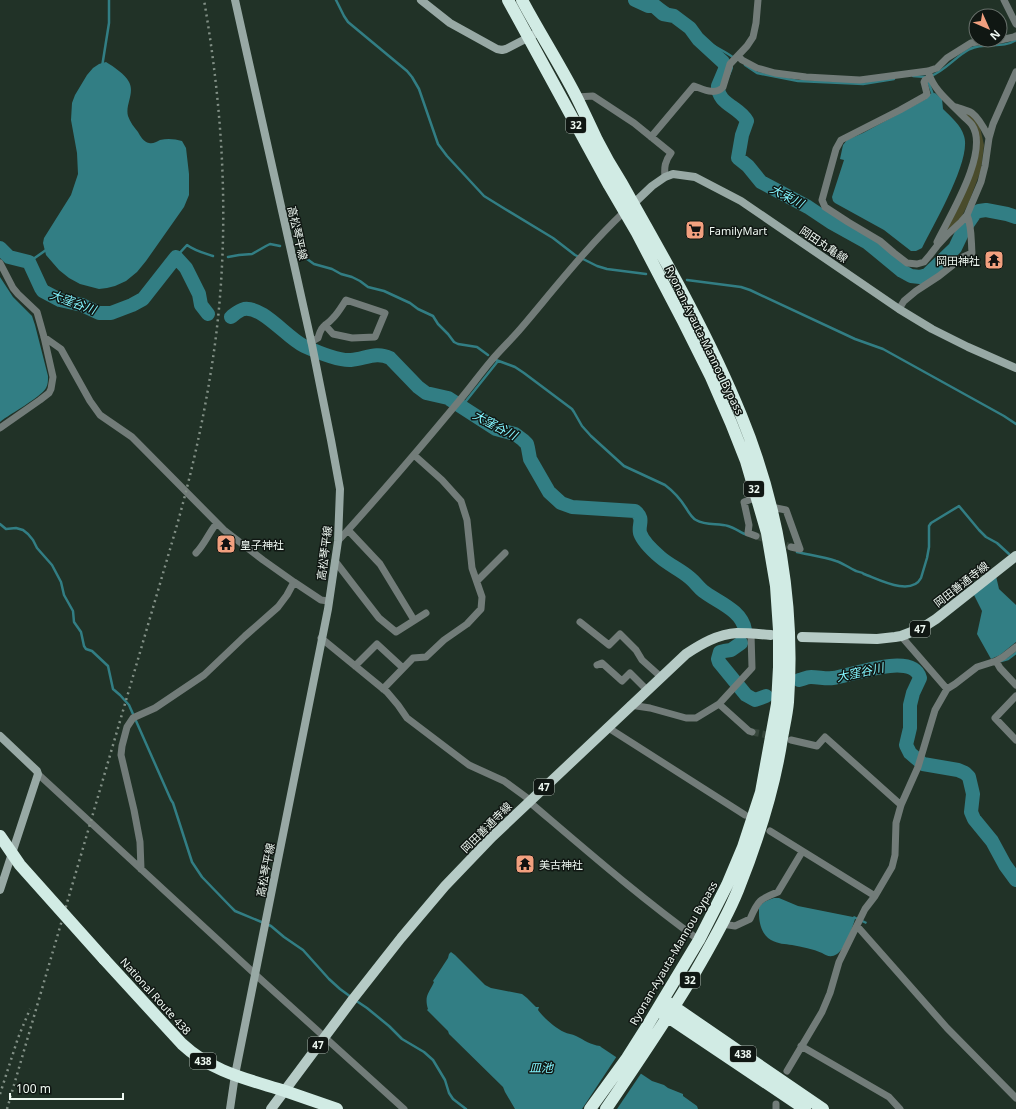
<svg xmlns="http://www.w3.org/2000/svg" width="1016" height="1109" font-family="'Noto Sans','Noto Sans JP',sans-serif">
  <style>
    .green { fill: #4a4c2c }
    .water { fill: #327e84 }
    .pier { fill: #213227 }
    .lines { fill: none; stroke-linecap: round; stroke-linejoin: round }
    .stream { stroke: #327e84; stroke-width: 2.5 }
    .river { stroke: #327e84; stroke-width: 14 }
    .street-tunnel { stroke: #36463b; stroke-width: 7; stroke-dasharray: 7 3.5; stroke-linecap: butt }
    .street { stroke: #727c79; stroke-width: 7 }
    .secondary { stroke: #98a9a5; stroke-width: 8 }
    .primary { stroke: #b6cbc6; stroke-width: 10 }
    .highway { stroke: #d1ebe4; stroke-width: 12 }
    .rail { stroke: #829086; stroke-width: 2.5; stroke-dasharray: 2 4; stroke-linecap: butt }
    .highway-bridge { stroke: #d1ebe4; stroke-width: 12 }
    .labels { text-anchor: middle; dominant-baseline: central; stroke-width: 3; stroke-linejoin: round; paint-order: stroke }
    .shield { fill: #101713; stroke: #abb4ae; stroke-width: 1 }
    .shield-label { font-size: 10px; font-weight: bold; fill: #eef8f1 }
    .poi-label { font-size: 11px; fill: #eef8f1; stroke: #101713; text-anchor: start }
    .street-label { font-size: 11px; fill: #eef8f1; stroke: #101713 }
    .water-label { font-size: 12px; font-style: italic; fill: #83f5fe; stroke: #101713 }
  </style>
  <rect width="100%" height="100%" fill="#213227"/>
  <!-- green -->
  <path class="green" d="M961,111l9,3 10,13 4,18 -3,25 -12,32 -9,18 -20,19 30,-60 9,-40z"/>
  <!-- water -->
  <path class="water" d="M106,62c8,5 19,12 23,20 6,11 -4,23 -1,34 2,6 6,11 10,16 2,4 6,10 11,11 4,1 7,-1 11,-3 8,-2 15,-1 22,1l4,7 3,26v21l-5,12 -38,54 -9,11 -11,9 -11,5 -8,2 -8,1 -19,-5 -11,-6 -10,-8 -13,-15 -3,-12 1,-5 27,-43 7,-21 -1,-21 -6,-33 1,-17 3,-8 12,-20 6,-7 6,-4z
    M935,93l7,6 1,10c8,8 18,16 21,27 8,23 -30,88 -42,112l-6,3h-5l-27,-21 -49,-27 -2,-2 -1,-4 12,-37 -4,-1 3,-14 4,-5 16,-7 63,-34 4,-5z
    M0,277l13,20 19,19 3,9 13,51c0,5 0,8 -2,12 -6,10 -35,25 -46,34z
    M996,576l3,13 17,16v37l-16,13 -9,4 -14,-25 5,-23 -9,-18z
    M774,898h5l19,8 55,11 1,-1 13,6 -1,2 -11,-5c-3,10 -10,30 -18,35 -6,4 -10,2 -15,-1 -9,-4 -20,-6 -30,-8 -7,-1 -14,-1 -21,-5 -9,-5 -12,-17 -12,-26 0,-2 0,-5 0,-6 2,-6 10,-8 15,-10z
    M451,952l4,3 30,30 6,3 31,6 5,4 9,9h3l-1,3c6,8 17,18 26,22 4,2 8,2 12,4 8,4 15,9 24,10l1,1 51,34 12,4 4,3 15,6v2l14,10 1,3h-183l-10,-17 -2,-5 -54,-53 -1,-3 -21,-21 1,-1c-4,-13 1,-16 6,-27l-1,-1 15,-23 1,-4z"/>
  <!-- pier -->
  <path class="pier" d="M617,1056l25,16 -25,37h-35z"/>
  <g class="lines">
    <!-- stream -->
    <path class="stream" d="M336,0l8,16 4,6 59,49 5,6 7,12 19,55 9,12 37,40 21,13 48,29 22,17 22,11 10,3 39,5
      M657,0c9,8 18,13 28,20 8,5 13,13 20,20 9,7 20,11 29,18
      M745,65l12,8 41,8 65,3 31,-5
      M102,67l7,-44v-23
      M913,76l13,1
      M931,76c15,-6 25,-20 39,-27 15,-7 33,0 46,-9
      M928,81l5,14
      M300,254l14,10 18,5 9,5 11,3 8,4 8,6 16,4 26,12 8,6 15,7 5,8 10,10 6,8 4,2 19,3 11,8
      M176,257l11,-12c8,6 17,8 26,11
      M228,257l11,-2 13,-1 14,-8 4,-2 10,2
      M29,262l17,-12
      M687,280l54,7 9,3 105,49 28,10 121,67 12,8
      M496,360l19,7 9,6 48,36 2,3 8,14 9,10 33,30 41,19c8,6 16,15 21,23 3,5 6,10 10,12 10,6 22,3 32,6 7,2 13,7 19,9
      M462,406l36,-45
      M0,524l6,5 10,-1 7,2 5,4 5,6 4,8 15,17 9,17 3,13 9,16 1,11 7,10 3,14 2,3 6,2 16,15 5,23 7,6 9,10 42,95 2,3 19,59 10,15 28,29 5,5 36,15 13,11 19,13 26,29 11,10 11,8
      M797,552c13,3 27,5 39,9 7,2 13,7 20,10 2,1 6,1 8,3 14,5 47,23 57,4l6,-20 2,-11v-21l2,-3 28,-17 20,24 7,7 11,6 12,11
      M1001,661l7,-2 8,-6
      M355,1000l12,8 22,18 13,13 22,13 9,8 12,20 4,13 4,6 13,10"/>
    <!-- river -->
    <path class="river" d="M635,0l13,6h6l9,8 11,2 16,12 8,11 25,23 3,5 -8,19c-1,18 22,21 29,35l-5,14 -4,23 10,8 13,16 47,25 24,16 36,20 34,28 9,5 9,1 7,-2 28,-27 9,-19 11,-16 4,-2 7,-1 21,4 9,3
      M0,248l9,9 20,5 12,26 2,3 17,9 22,5 17,8h12l21,-8 11,-6 33,-42 10,11 13,26 2,11 7,9
      M231,317c4,-3 8,-7 13,-8 19,-3 43,29 60,37 11,5 34,15 47,14 14,-1 25,-9 39,-2l28,29 8,6 22,5 48,31 19,5 8,6 4,4 1,4 2,11 19,33 12,11 11,4 63,4c10,8 3,13 5,22 3,9 13,18 20,24 9,8 21,13 30,21 5,4 8,9 13,13 14,11 39,19 42,39
      M741,643l-10,7 -7,1 -4,1 -2,7 1,3 27,33 9,5 11,-4
      M799,680c4,-1 8,-3 12,-3 8,0 15,2 22,1 18,-2 80,-27 87,0l-7,15 -3,12v23l-4,17 4,8 13,11 35,6 7,3 4,4 4,17 -2,18 3,7 18,22 13,24 11,15"/>
    <!-- street-tunnel -->
    <path class="street-tunnel" d="M756,536l35,11
      M752,732l21,4"/>
    <!-- street -->
    <path class="street" d="M1004,0l12,24
      M1000,40l14,-3 2,-1
      M738,56l4,4 15,8 18,5 31,4 54,3 68,-9 9,-3 10,-10 24,-15 18,-3h8
      M929,74c6,18 22,29 34,42 3,3 7,6 9,9 18,27 -23,92 -35,117
      M930,78l-5,2 -1,2 3,12 -2,2 -25,14 -59,30 -5,9 -14,51 3,7 23,15 32,19 14,12 13,10 10,1 7,-2 6,-7 7,-9 11,-12 13,-12 6,-7
      M577,97l16,-1 41,27 37,30c-6,8 -7,14 -6,24
      M956,107c5,2 11,3 16,6 8,6 13,17 17,25
      M651,137l43,-51c9,3 21,10 29,1l7,-23 17,-18 6,-9 3,-14 2,-23
      M0,263l13,25 5,6 19,18 7,25 9,40 -2,12 -2,4 -9,7 -40,28
      M899,309l5,-8 12,-10 23,-15 24,-19 9,-4c-1,-12 0,-27 -5,-38l14,-33 4,-16 4,-28 4,-14 23,-52
      M44,337l17,12 29,52 10,14 32,22 92,93 39,30 31,22 27,18 7,1
      M311,342l7,-4c4,-14 6,-10 15,-20 5,-5 9,-12 13,-18l39,13 -10,24 -23,1 -19,-4 -8,-9
      M771,507l15,3 14,39 -9,-2
      M348,530l32,34 34,56
      M756,536l-8,-3 1,-8 -5,-23 13,-5
      M338,541c42,-46 82,-93 121,-140 11,-13 21,-27 32,-40 10,-12 21,-22 31,-34 33,-39 65,-80 102,-115
      M196,553c9,-9 13,-21 21,-30
      M335,561l30,39 14,18 17,14 30,-19
      M477,581l28,-28
      M580,622l29,23 11,-11 16,16 6,10 19,17
      M901,636l46,53
      M321,638l66,54 11,13 9,13 62,47 35,16 26,19 3,5c54,46 108,93 166,135
      M996,661l4,7 16,17
      M597,665l5,-2 20,18 8,-8 17,17
      M355,666l22,-22 26,24
      M383,689l30,-31 13,-1 18,-17 23,-16 14,-15 1,-12 -10,-29 -5,-48 -6,-19 -19,-21 -28,-25
      M1016,696l-21,22 21,22
      M719,704l30,27 3,1
      M630,705l20,3 36,10h10l23,-14 33,-36 -1,-34
      M607,727l138,88
      M791,740l26,6 8,-9 76,68
      M38,774l218,201 148,134
      M770,831l105,65
      M141,869l-1,-27 -6,-32 -13,-55 1,-9 5,-19 6,-9 2,-1 20,-9 49,-33 41,-39 33,-29 9,-12 7,-13
      M722,924l13,2 15,-7c8,-19 10,-20 28,-27l24,-40
      M857,926l90,102 69,70
      M801,1046l88,51 11,12
      M787,1071l35,-59 8,-19 9,-31 26,-53 10,-13 17,-29 3,-12 1,-32 5,-18 17,-38 17,-57 12,-21 8,-5 22,-17 19,-6 7,-4 13,-10
      M776,1104v5"/>
    <!-- secondary -->
    <path class="secondary" d="M421,0l29,23 47,26 5,1 4,-1 33,-17
      M631,206l21,-20 13,-9 8,-3 22,3 46,24 158,108 33,20 36,18 48,21
      M0,736l37,35 1,3 -38,116
      M230,1109l5,-34 93,-466 10,-68 2,-52 -9,-49 -19,-95 -77,-345"/>
    <!-- primary -->
    <path class="primary" d="M802,637l75,2 18,-2 6,-1 21,-8 14,-9 80,-63
      M271,1109l82,-110 48,-61 44,-52 47,-49 194,-183c15,-10 32,-20 51,-21 11,0 23,1 34,2"/>
    <!-- highway -->
    <path class="highway" d="M508,0l101,185 28,48 46,88 28,56 20,46 15,38 21,72 9,53 3,44v37l-2,37 -16,88 -18,55 -16,38 -28,55 -53,88 -19,30 -37,51
      M522,0c17,32 37,63 54,96 7,14 14,29 21,44 7,14 15,28 24,42 43,76 87,152 120,233 37,90 54,189 47,287 -1,12 -4,24 -6,36 -8,53 -24,102 -44,152 -12,30 -29,58 -45,86 -27,45 -57,89 -87,133
      M104,959l78,85c30,28 65,35 103,47 17,6 35,12 52,18
      M667,1002l156,107
      M662,1013l143,96"/>
    <!-- rail -->
    <path class="rail" d="M0,1094l18,-56 12,-29
      M7,1109l166,-570c16,-55 29,-111 38,-168 20,-123 14,-249 -7,-371"/>
    <!-- highway-bridge -->
    <path class="highway-bridge" d="M0,836l20,29 84,94"/>
  </g>
  <!-- icons -->
  <defs>
    <g id="supermarket-square" transform="scale(1)"><rect x="-9" y="-9" width="18" height="18" rx="4" fill="#f2a07f" stroke="#101713"/><path d="M-6-5.5h2.5l.6 2H6L4.5 2H-2.5L-4.4-4H-6ZM-1.5 3.2a1.3 1.3 0 1 0 .1 0ZM3 3.2a1.3 1.3 0 1 0 .1 0Z" fill="#111"/></g>
    <g id="temple-square" transform="scale(1)"><rect x="-9" y="-9" width="18" height="18" rx="4" fill="#f2a07f" stroke="#101713"/><path d="M0-6L5-2H3V0L6.5 2.5H4V6H1.5V3h-3V6H-4V2.5H-6.5L-3 0V-2H-5Z" fill="#111"/></g>
  </defs>
  <g fill-rule="evenodd">
    <use href="#supermarket-square" x="695" y="230"/>
    <use href="#temple-square" x="994" y="260"/>
    <use href="#temple-square" x="226" y="544"/>
    <use href="#temple-square" x="525" y="864"/>
  </g>
  <g class="labels">
    <!-- shield labels -->
    <g class="shield">
      <rect x="566" y="117" width="20" height="16" rx="3"/>
      <rect x="744" y="481" width="20" height="16" rx="3"/>
      <rect x="910" y="621" width="20" height="16" rx="3"/>
      <rect x="534" y="779" width="20" height="16" rx="3"/>
      <rect x="680" y="972" width="20" height="16" rx="3"/>
      <rect x="308" y="1037" width="20" height="16" rx="3"/>
      <rect x="730" y="1046" width="26" height="16" rx="3"/>
      <rect x="190" y="1053" width="26" height="16" rx="3"/>
    </g>
    <g class="shield-label">
      <text x="576" y="125">32</text>
      <text x="754" y="489">32</text>
      <text x="920" y="629">47</text>
      <text x="544" y="787">47</text>
      <text x="690" y="980">32</text>
      <text x="318" y="1045">47</text>
      <text x="743" y="1054">438</text>
      <text x="203" y="1061">438</text>
    </g>
    <!-- poi labels -->
    <g class="poi-label">
      <text x="709" y="230">FamilyMart</text>
      <text x="980" y="260" text-anchor="end">岡田神社</text>
      <text x="240" y="544">皇子神社</text>
      <text x="539" y="864">美古神社</text>
    </g>
    <!-- street labels -->
    <g class="street-label">
      <text transform="translate(298 233) rotate(77)">高松琴平線</text>
      <text transform="translate(824 244) rotate(34)">岡田丸亀線</text>
      <text transform="translate(705 340) rotate(64)">Ryonan-Ayauta-Mannou Bypass</text>
      <text transform="translate(324 553) rotate(-83)">高松琴平線</text>
      <text transform="translate(961 584) rotate(-38)">岡田善通寺線</text>
      <text transform="translate(486 827) rotate(-45)">岡田善通寺線</text>
      <text transform="translate(265 870) rotate(-79)">高松琴平線</text>
      <text transform="translate(673 953) rotate(-60)">Ryonan-Ayauta-Mannou Bypass</text>
      <text transform="translate(156 996) rotate(48)">National Route 438</text>
    </g>
    <!-- water labels -->
    <g class="water-label">
      <text transform="translate(787 196) rotate(27)">大束川</text>
      <text transform="translate(73 302) rotate(20)">大窪谷川</text>
      <text transform="translate(495 425) rotate(28)">大窪谷川</text>
      <text transform="translate(860 672) rotate(-12)">大窪谷川</text>
      <text x="541" y="1067">皿池</text>
    </g>
  </g>
  <!-- north arrow -->
  <g transform="translate(988 28) rotate(135)"><circle r="19" fill="#101713" stroke="#69716c"/>
  <path d="M0-3L7 15L0 10L-7 15Z" fill="#f2a07f"/>
  <text y="-6" font-size="11" font-weight="bold" text-anchor="middle" fill="#eef8f1">N</text>
  </g>
  <!-- scale -->
  <path d="M10 1093v6h113v-6" fill="none" stroke="#eef8f1" stroke-width="2"/>
  <text x="16" y="1093" font-size="12" fill="#eef8f1" stroke="#101713" stroke-width="3" paint-order="stroke">100 m</text>
</svg>
